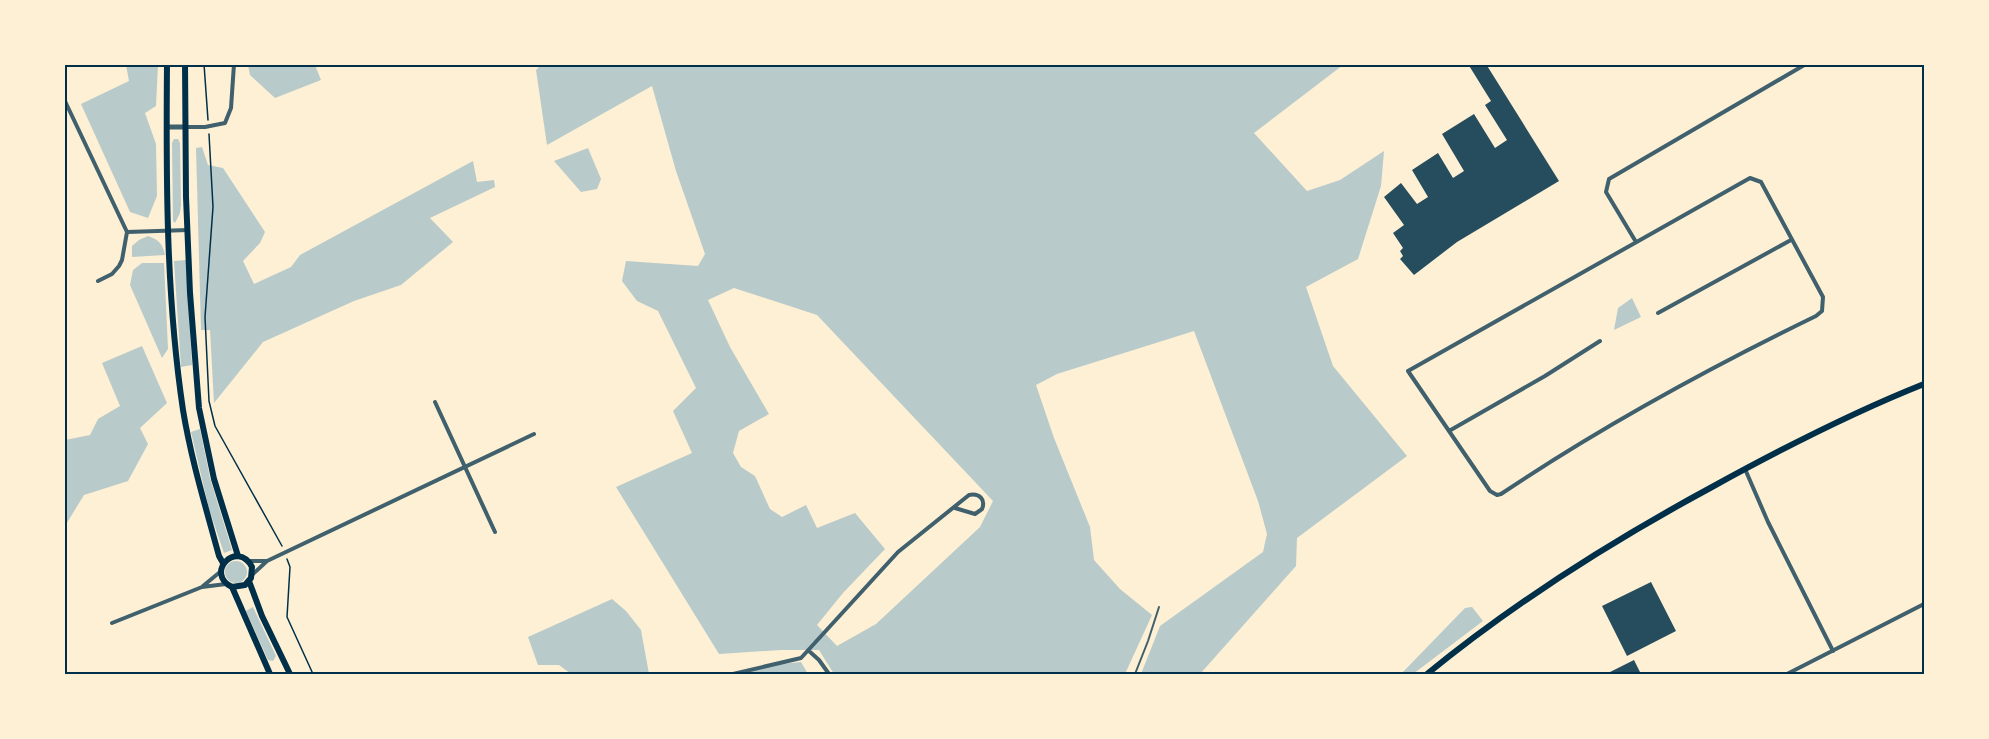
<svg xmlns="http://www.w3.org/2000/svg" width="1989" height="739" font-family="Mulish,sans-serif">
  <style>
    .green { fill: #b9caca; fill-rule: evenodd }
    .building { fill: #264d5e }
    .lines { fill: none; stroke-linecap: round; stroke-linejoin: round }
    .path { stroke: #003049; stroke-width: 1.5 }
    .service { stroke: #3f606c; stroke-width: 2 }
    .minor { stroke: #3f606c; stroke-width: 4 }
    .tertiary { stroke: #3f606c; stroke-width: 5 }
    .secondary { stroke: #003049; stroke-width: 6 }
    .neatline { fill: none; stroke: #003049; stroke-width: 2 }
  </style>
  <rect width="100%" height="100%" fill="#fdf0d5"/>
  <!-- green -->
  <path class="green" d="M542,64l801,1 -89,68 53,58 33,-11 44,-29 -3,35 -23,73 -52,28 27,79 74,90 -110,82 -1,28 -96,108h-59l19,-48 103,-74 4,-18 -9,-33 -64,-170 -137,43 -21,11 18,53 36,89 4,33 26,29 32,26 -27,59h-291l-15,-24h-38l-62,4 -103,-167 76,-34 -19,-42 23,-23 -38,-77 -21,-10 -15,-20 4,-20 72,5 7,-12 -29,-83 -24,-85 -105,59 -11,-75zM734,288l83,27 176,186 -13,26 -104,97 -39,22 -20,-21 26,-32 42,-44 -30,-36 -38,15 -11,-23 -24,12 -12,-8 -15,-33 -14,-9 -8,-14 6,-22 30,-17 -39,-67 -22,-47z
    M126,65h32l-2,41 -11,7 11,31 1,52 -9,22 -18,-6 -49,-108 48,-23z
    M248,65h67l6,15 -46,18 -25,-23z
    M174,139h4l2,4 1,62 -1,8 -5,10 -2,-2 -1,-78z
    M202,147l6,18 15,3 42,64 -5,11 -17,18 11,23 37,-17 9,-12 173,-94 4,21 17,-2 1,7 -65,31 23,24 -52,43 -47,16 -91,41 -49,61 -4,-73h-9l-5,-182z
    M588,148l13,31 -4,10 -16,3 -27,-31z
    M148,236c11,4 15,8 17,19l-33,2v-11l7,-6z
    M186,260l6,105 -11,2 -7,-106z
    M142,263h22l4,86 -6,9 -32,-73 3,-15z
    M1632,298l9,19 -27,13 4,-22z
    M142,346l25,57 -27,25 8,16 -20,37 -44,14 -19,31v-86l25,-5 8,-16 22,-13 -18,-43z
    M200,429l10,49 22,72 -8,3 -15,-44 -18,-77z
    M225 572a11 11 0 1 1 22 0a11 11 0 1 1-22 0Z
    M612,599l14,12 15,19 8,44h-78l-12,-9h-21l-10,-28z
    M253,607l23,49 -3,5 -5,-1 -22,-49z
    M1472,607l11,14 -70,53h-12l64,-66z
    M801,662l7,12h-68l41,-10z"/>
  <!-- building -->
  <path class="building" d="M1468,64h18l73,117 -102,61 -43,33 -14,-16 3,-3 -3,-5 3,-3 -10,-15 11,-8 -20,-28 17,-14 16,21 11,-7 -16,-27 26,-17 15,25 11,-7 -22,-37 32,-20 21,34 12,-8 -22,-35 6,-4z
    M1651,582l25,49 -49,25 -25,-50z
    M1634,660l7,14h-35z"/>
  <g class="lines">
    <!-- path -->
    <path class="path" d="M204,64l4,56
      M209,134l4,73 -8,110 4,84 6,25 67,120
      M287,559l3,8 -3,50 26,57"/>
    <!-- service -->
    <path class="service" d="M1135,674l13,-33 11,-34"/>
    <!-- minor -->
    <path class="minor" d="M64,99l63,133 -5,28 -3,6 -7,8 -14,7
      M185,127h20l20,-4 6,-15 3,-44
      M1750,178l11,4 62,115 -1,14 -6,5c-109,53 -215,111 -315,178l-4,1 -7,-4 -82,-120z
      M127,232l61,-2
      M1636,242l-30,-50 3,-13 197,-115
      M1658,313l133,-73
      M435,402l60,130
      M1449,431l96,-55 55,-35
      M1745,469l23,53 65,129
      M249,561h17
      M252,575l15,-14 267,-127
      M203,586l17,-14
      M112,623l90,-36 24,-3
      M809,651l10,9 10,14
      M733,674l68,-16 97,-106 71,-57c10,-2 17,4 13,14l-7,5 -20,-6
      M1787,674l137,-70"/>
    <!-- tertiary -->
    <path class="tertiary" d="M167,127h18"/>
    <!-- secondary -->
    <path class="secondary" d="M167,64c-1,116 -1,232 16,346 8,49 23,98 36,146l4,7
      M185,64l1,133 4,96 9,115 15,71 24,77
      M249,581l13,35 28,58
      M232,587l13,-2 6,-7 1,-11c-15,-28 -48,6 -20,20l38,87
      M1427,674c88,-72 185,-133 285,-187 69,-38 139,-74 212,-103"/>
  </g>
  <!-- border -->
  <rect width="1989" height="739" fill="none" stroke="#fdf0d5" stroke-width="132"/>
  <rect x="66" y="66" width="1857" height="607" class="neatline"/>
</svg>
